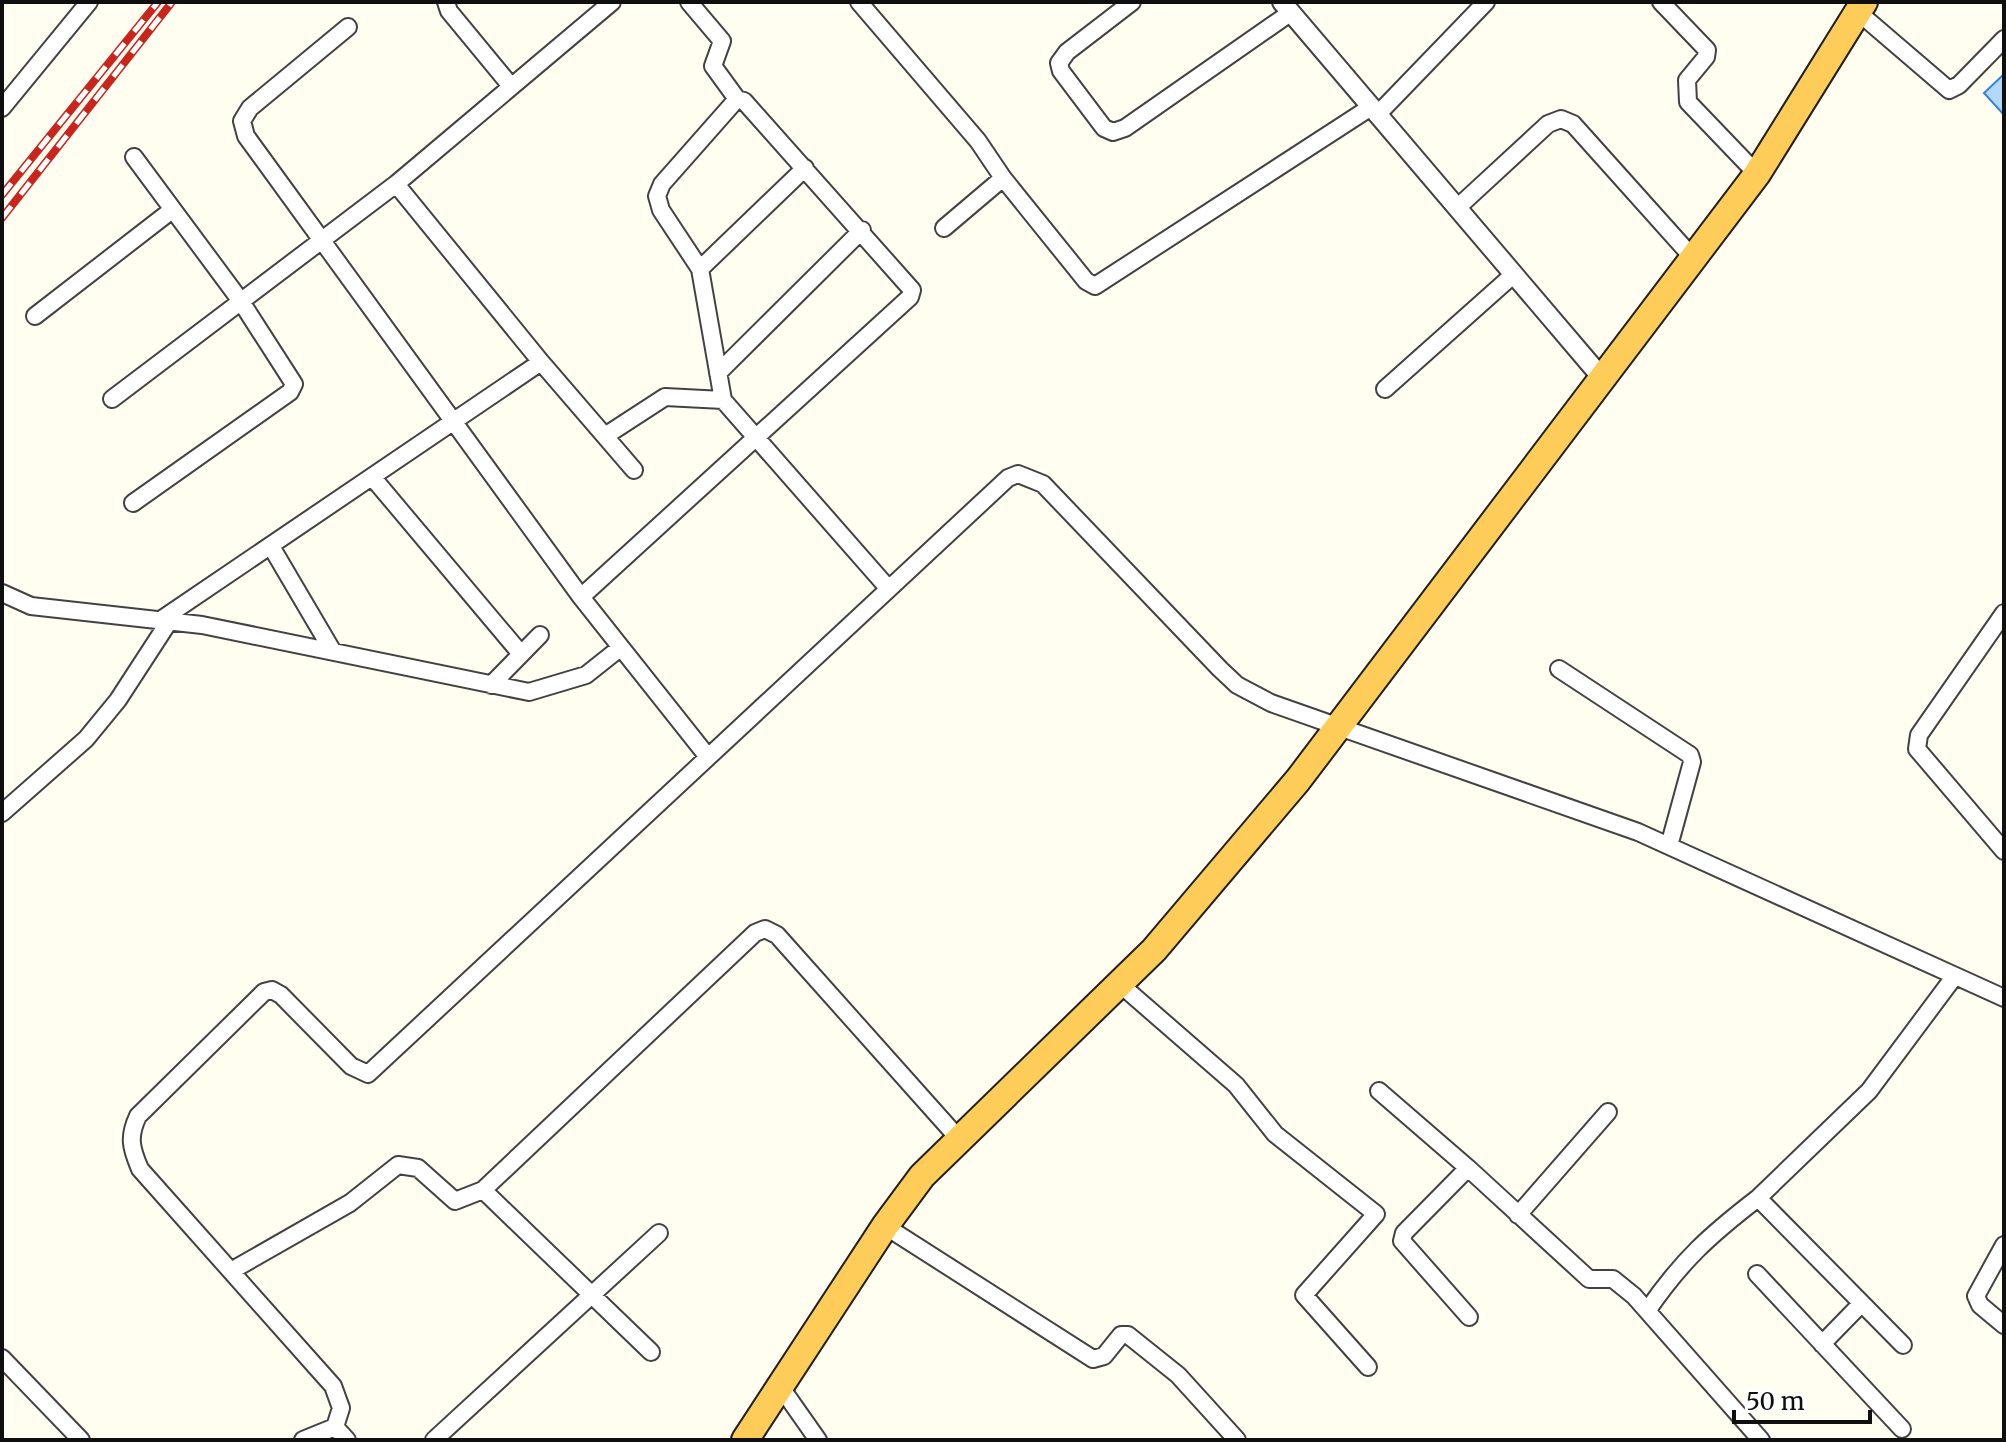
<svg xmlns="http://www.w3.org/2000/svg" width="2006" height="1442" font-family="Merriweather,serif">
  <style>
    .water { fill: #b2d8fa; stroke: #3485d6; stroke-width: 2 }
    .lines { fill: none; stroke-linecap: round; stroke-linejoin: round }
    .minor-casing { stroke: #424242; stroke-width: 20 }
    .tertiary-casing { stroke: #424242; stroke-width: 22 }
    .trunk-casing { stroke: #202020; stroke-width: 30 }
    .minor { stroke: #fff; stroke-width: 16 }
    .tertiary { stroke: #fff; stroke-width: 18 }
    .trunk { stroke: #fecc58; stroke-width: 26 }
    .rail-casing { stroke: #c9251d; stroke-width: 8 }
    .rail { stroke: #fff; stroke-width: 5; stroke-dasharray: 15; stroke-linecap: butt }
  </style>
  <rect width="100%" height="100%" fill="#fffef1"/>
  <!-- water -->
  <path class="water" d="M2004,74v41l-20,-22z"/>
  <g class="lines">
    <!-- minor casing -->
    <g class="minor-casing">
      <path id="minor" d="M446,2l3,9 61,74
        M689,2l33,39 -9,25 24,33
        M859,2l119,139 25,37 83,103 9,5 276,-179
        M1132,2l-65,50 -8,11 2,8 43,57 9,4 12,-4 165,-115
        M1661,2l46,48 -1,7 -19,23 1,22 69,72
        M1858,12l91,78 10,-5 45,-46
        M348,27l-98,81 -8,13 4,15 335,461
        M2,108l87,-106
        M1377,115l109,-113
        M1457,208l91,-84 13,-5 12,5 121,135
        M944,228l59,-50
        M700,269l105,-101
        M35,316l137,-106
        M541,362l93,108
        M718,373l144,-143
        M1385,389l128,-114
        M112,399l284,-215 216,-182
        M605,436l60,-39 58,3
        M373,478l148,176
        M133,503l157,-111 4,-8 -54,-84 -106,-143
        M272,548l60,102
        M2,593l29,13 171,19 327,67 57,-17 34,-27
        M2004,613l-85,122 -2,14 87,102
        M162,619l379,-257 -145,-178
        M1559,669l131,86 2,7 -23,84
        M491,685l49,-50
        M708,757l-127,-160 329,-300 2,-7 -168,-189 -7,-2 -75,85 -5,12 4,14 39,59 23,131 165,188
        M2,813l84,-74 32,-39 52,-80
        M1121,985l115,100 39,49 101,80 -72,81 64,72
        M1379,1091l89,77
        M483,1190l168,162
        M1518,1215l90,-103
        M885,1226l208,133 11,-3 17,-21h7l50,40 59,65
        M2004,1245l-28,51 4,9 24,20
        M231,1271l119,-68 48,-38 20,3 37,33 28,-11 272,-257 10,-4 12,6 182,204
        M1757,1274l145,155
        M1647,1311c35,-51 63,-76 111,-113
        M1469,1317l-67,-76 2,-8 64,-65 121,111h24l21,17 127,144
        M1822,1344l39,-40
        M1903,1345l-145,-147 111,-107 85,-114
        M2,1358l79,82
        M780,1386l38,54
        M335,1427l6,-19 -8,-22 -193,-217c-9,-21 -12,-32 -2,-53l126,-124 8,-2 9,5 70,71 17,8 640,-596 10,-4 25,10 177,185 17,16 34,18 367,129 366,166
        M303,1440l32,-13 12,13
        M434,1440l225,-207"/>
    </g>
    <!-- tertiary casing -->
    <g class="tertiary-casing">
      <path id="tertiary" d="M1282,2l320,376"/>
    </g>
    <!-- trunk casing -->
    <g class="trunk-casing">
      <path id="trunk" d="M745,1440l140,-214 37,-50 232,-226 144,-170 459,-606 107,-172"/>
    </g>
    <!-- minor -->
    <use href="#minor" class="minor"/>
    <!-- tertiary -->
    <use href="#tertiary" class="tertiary"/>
    <!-- trunk -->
    <use href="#trunk" class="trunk"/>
    <!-- rail casing -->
    <g class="rail-casing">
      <path id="rail" d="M2,195l156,-193
        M2,218l170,-216"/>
    </g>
    <!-- rail -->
    <use href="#rail" class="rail"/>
  </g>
  <!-- border -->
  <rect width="2006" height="1442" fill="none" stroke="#0f0f0f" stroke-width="8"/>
  <!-- scale -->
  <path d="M1734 1410v12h136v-12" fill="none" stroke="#0f0f0f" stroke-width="4"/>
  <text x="1746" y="1410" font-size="24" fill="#0f0f0f" stroke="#ffffff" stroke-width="6" paint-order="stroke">50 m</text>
</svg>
